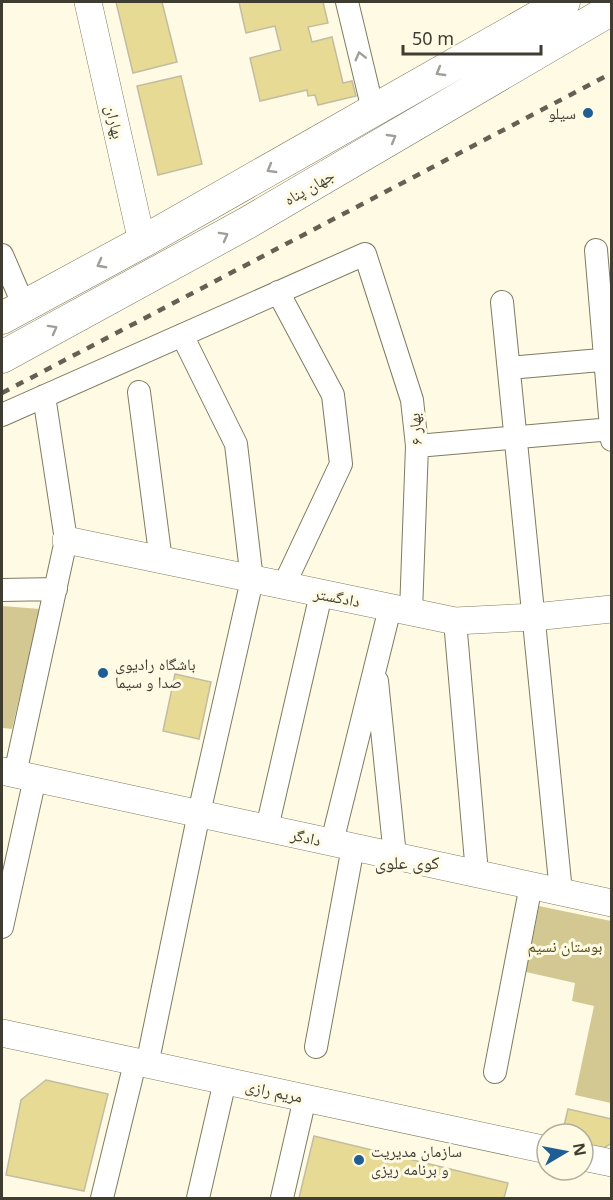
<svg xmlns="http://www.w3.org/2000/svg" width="613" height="1200" font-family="'Noto Sans','Noto Naskh Arabic',sans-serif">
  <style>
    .green { fill: #d3c892 }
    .building { fill: #e7da94; stroke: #c2bda2; stroke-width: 1.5 }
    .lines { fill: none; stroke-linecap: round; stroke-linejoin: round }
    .minor-casing { stroke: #7f7b61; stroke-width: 24 }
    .tertiary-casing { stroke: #7f7b61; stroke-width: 28 }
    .secondary-casing { stroke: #7f7b61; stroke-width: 33 }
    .minor { stroke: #fff; stroke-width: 22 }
    .tertiary { stroke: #fff; stroke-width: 27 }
    .secondary { stroke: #fff; stroke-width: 32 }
    .rail { stroke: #646154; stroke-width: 4.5; stroke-dasharray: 8 8; stroke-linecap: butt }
    .oneway { stroke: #9f9e98 }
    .poi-dot { fill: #1f5e94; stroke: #fefae4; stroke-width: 2 }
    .labels { text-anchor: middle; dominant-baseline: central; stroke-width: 6; stroke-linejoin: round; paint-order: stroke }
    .poi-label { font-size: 16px; fill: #3f3d32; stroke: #fefae4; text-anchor: start }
    .street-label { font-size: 16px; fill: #3f3d32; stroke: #fefae4 }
    .park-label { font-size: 16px; fill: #534914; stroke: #fefae4 }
    .neighbourhood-label { font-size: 18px; fill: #3f3d32; stroke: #fefae4 }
  </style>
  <rect width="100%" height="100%" fill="#fefae4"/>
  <!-- green -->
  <path class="green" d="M2,606l38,3 -28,120 -9,-1 -1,-3z
    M539,906l72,15v182l-36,-8 19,-89 -22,-5 3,-18 -49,-11z"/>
  <!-- building -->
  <path class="building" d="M116,2h46l15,60 -44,11z
    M239,2h84l5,21 -20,4 4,15 20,-5 11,46 9,-2 4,15 -38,9 -3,-10 -7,1 -1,-6 -47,11 -10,-43 31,-8 -6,-24 -29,7z
    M181,76l21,88 -44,11 -21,-89z
    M175,674l36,8 -12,57 -36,-8z
    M46,1080l62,14 -24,97 -78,-16 15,-75z
    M568,1109l44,10v24l-10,6 -19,-5v-10h-21z
    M314,1136l194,47 -4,15h-205z"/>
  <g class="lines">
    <!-- minor casing -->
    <g class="minor-casing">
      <path id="minor" d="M347,2l26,108
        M596,250l16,190
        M2,255l22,51
        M278,292l55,103 8,69 -58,123
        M502,302l59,590
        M509,368l103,-9
        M139,392l22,169
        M2,415l363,-161 47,146 5,46 -6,166
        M417,446l195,-17
        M2,590l54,-1
        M455,621l22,252
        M377,681l18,175
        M15,774l51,-234 -22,-144
        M267,828l54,-234
        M332,842l58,-234
        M2,927l33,-149
        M316,1047l37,-200
        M147,1065l52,-252 53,-233 -16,-136 -54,-109
        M495,1072l36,-187
        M102,1198l33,-135
        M198,1198l27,-117
        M282,1198l23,-100"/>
    </g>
    <!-- tertiary casing -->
    <g class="tertiary-casing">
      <path id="tertiary" d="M88,2l54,240
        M66,540l389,81 79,-4 78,-8
        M2,771l610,132
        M2,1033l545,117
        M583,1157l29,6"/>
    </g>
    <!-- secondary casing -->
    <g class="secondary-casing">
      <path id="secondary" d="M2,318l140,-76 422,-240
        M2,357l245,-134 365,-214"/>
    </g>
    <!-- minor -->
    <use href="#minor" class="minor"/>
    <!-- tertiary -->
    <use href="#tertiary" class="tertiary"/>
    <!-- secondary -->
    <use href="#secondary" class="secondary"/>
    <!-- rail -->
    <path class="rail" d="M2,393l610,-320"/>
  </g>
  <!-- one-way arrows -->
  <defs><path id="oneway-chevron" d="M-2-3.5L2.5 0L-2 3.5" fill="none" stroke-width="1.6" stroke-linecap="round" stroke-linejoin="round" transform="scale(1.5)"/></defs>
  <g class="oneway">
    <use href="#oneway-chevron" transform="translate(360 56) rotate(-104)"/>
    <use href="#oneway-chevron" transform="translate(440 72) rotate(150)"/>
    <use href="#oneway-chevron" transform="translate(392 138) rotate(-30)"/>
    <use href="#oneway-chevron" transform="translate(271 169) rotate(150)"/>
    <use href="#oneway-chevron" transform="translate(224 236) rotate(-29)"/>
    <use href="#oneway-chevron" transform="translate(101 264) rotate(152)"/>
    <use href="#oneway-chevron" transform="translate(53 329) rotate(-29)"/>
  </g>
  <!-- markers -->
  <g class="poi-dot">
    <circle cx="588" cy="113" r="6"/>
    <circle cx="103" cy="673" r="6"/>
    <circle cx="359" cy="1160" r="6"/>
  </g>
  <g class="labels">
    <!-- poi labels -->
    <g class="poi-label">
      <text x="576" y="113" text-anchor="end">سیلو</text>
      <text x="115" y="664">باشگاه رادیوی<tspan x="115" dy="18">صدا و سیما</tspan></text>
      <text x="371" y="1151">سازمان مدیریت<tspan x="371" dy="18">و برنامه ریزی</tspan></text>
    </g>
    <!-- street labels -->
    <g class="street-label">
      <text transform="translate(115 122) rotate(77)">بهاران</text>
      <text transform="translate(309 187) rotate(-30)">جهان پناه</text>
      <text transform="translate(415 429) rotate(-95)">بهار ۶</text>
      <text transform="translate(337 597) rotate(11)">دادگستر</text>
      <text transform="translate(306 837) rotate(12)">دادگر</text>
      <text transform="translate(274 1091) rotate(12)">مریم رازی</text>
    </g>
    <!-- park labels -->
    <g class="park-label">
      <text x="565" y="946">بوستان نسیم</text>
    </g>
    <!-- neighbourhood labels -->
    <g class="neighbourhood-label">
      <text x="407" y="862">کوی علوی</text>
    </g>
  </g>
  <!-- border -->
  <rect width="613" height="1200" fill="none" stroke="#3f3d32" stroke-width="6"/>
  <!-- north arrow -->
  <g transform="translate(565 1152) rotate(80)"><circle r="28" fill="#fefae4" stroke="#b2ae9d" stroke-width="1.5"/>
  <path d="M0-4.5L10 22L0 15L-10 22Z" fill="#1f5e94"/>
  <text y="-9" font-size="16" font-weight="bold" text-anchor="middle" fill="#3f3d32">N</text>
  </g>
  <!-- scale -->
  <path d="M403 45v9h138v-9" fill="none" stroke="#3f3d32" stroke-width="3"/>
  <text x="412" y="45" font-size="18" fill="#3f3d32" stroke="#fefae4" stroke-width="4.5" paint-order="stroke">50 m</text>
</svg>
